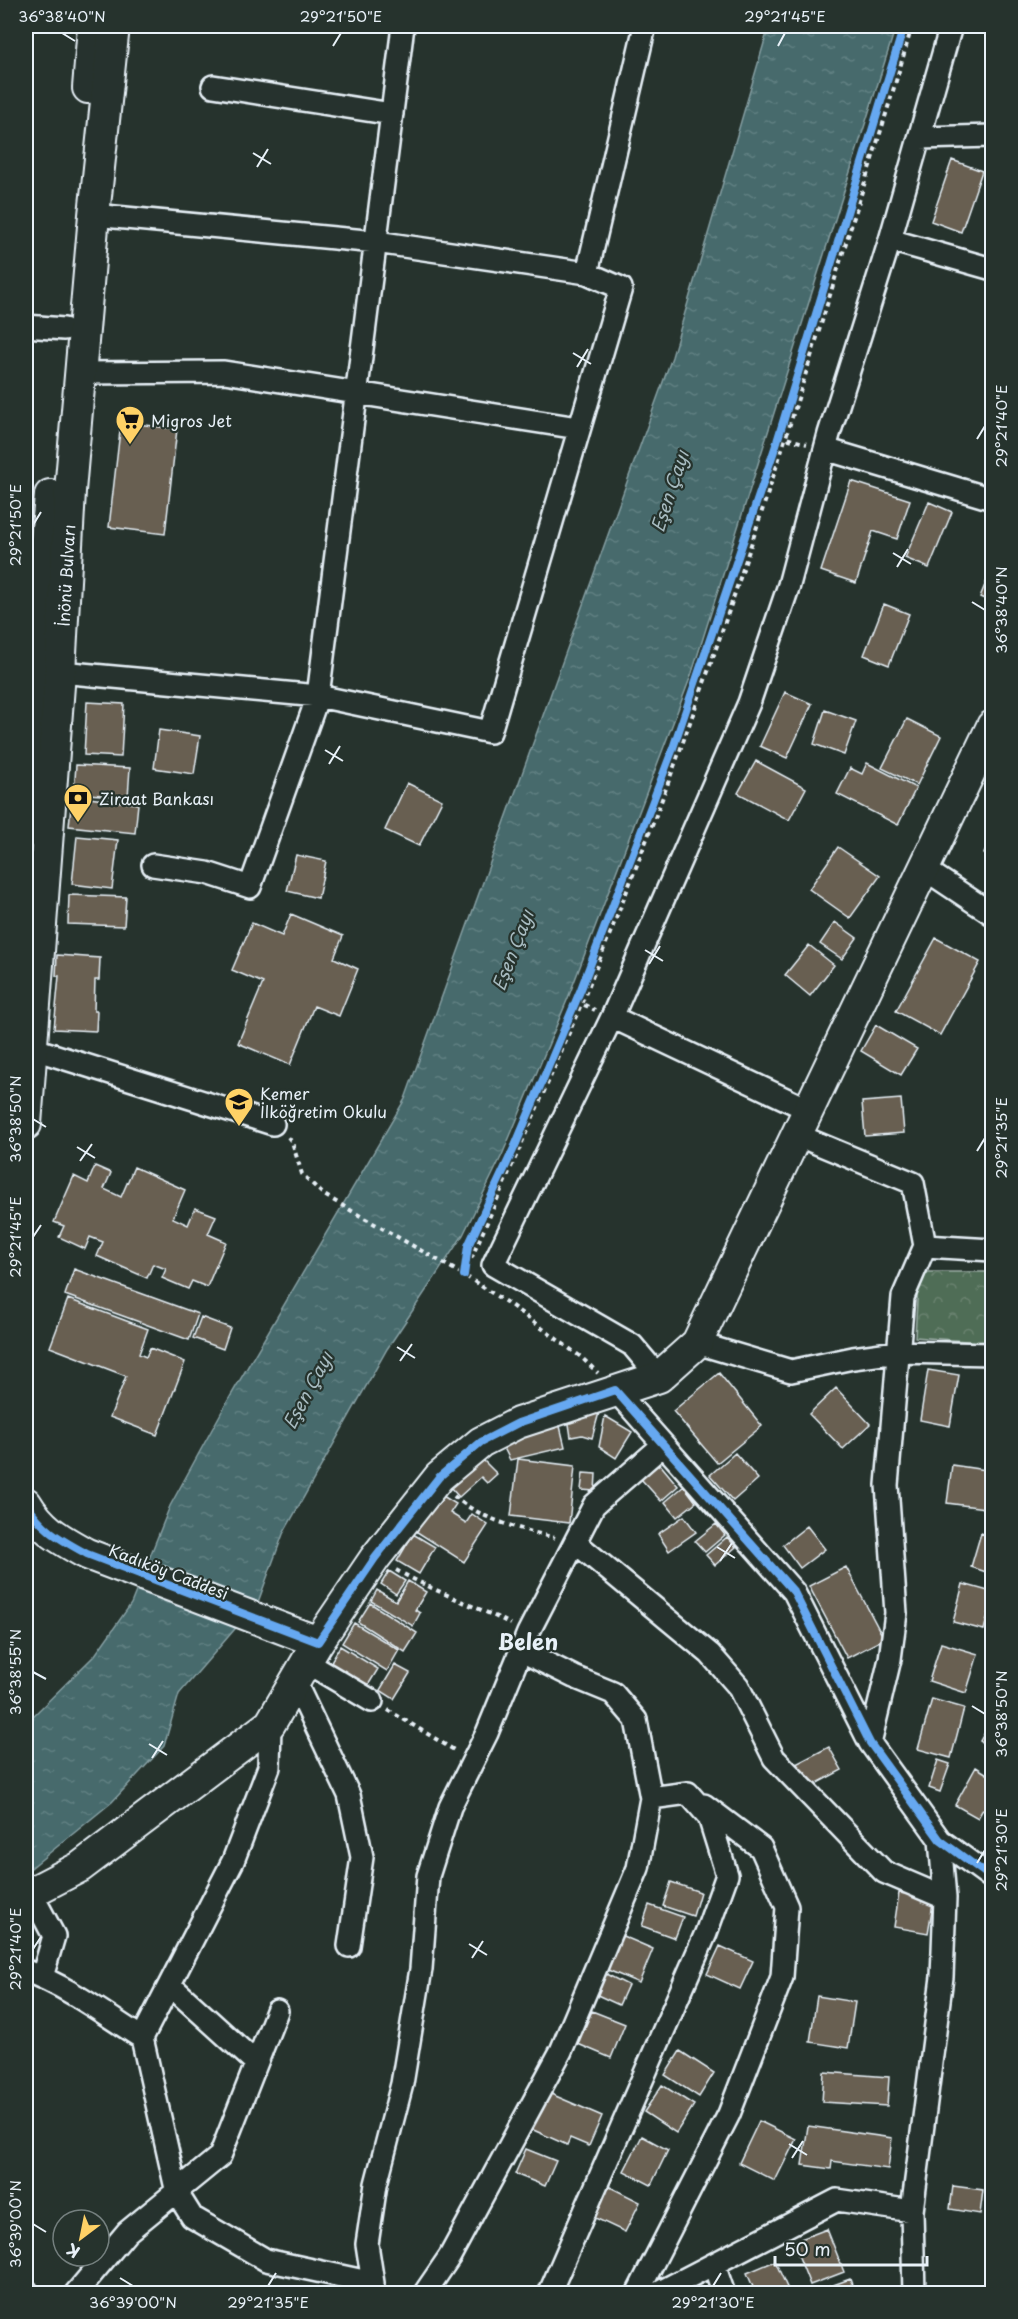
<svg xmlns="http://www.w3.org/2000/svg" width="1018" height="2319" font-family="'Playpen Sans',sans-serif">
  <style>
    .forest { fill: url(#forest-crowns); stroke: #9cafa7; stroke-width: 1.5 }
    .water { fill: url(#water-ripples); stroke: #87a0a4; stroke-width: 1.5 }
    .building { fill: #675f51; stroke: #e8f1f8; stroke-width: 1.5 }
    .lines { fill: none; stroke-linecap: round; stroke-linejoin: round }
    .street-casing { stroke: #e8f1f8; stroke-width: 26 }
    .secondary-casing { stroke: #e8f1f8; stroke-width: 34 }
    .path { stroke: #e8f1f8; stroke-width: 4; stroke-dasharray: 4.5 4.5; stroke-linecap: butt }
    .street { stroke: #26332d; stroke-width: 21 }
    .secondary { stroke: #26332d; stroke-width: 30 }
    .cycleway-casing { stroke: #26332d; stroke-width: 11 }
    .cycleway { stroke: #66a8f1; stroke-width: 8 }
    .ticks { fill: none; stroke: #e8f1f8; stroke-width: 2 }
    .labels { text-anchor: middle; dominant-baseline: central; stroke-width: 4.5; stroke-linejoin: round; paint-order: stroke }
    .poi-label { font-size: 16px; fill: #e8f1f8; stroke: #26332d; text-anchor: start }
    .street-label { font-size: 16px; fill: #e8f1f8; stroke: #26332d }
    .water-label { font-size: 18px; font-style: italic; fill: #a7bbc0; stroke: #26332d }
    .district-label { font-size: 22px; font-weight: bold; fill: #e8f1f8; stroke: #26332d }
    .neatline { fill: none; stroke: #e8f1f8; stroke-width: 2 }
    .ticks-label { font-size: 15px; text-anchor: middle; fill: #e8f1f8 }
  </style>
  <defs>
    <pattern id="forest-crowns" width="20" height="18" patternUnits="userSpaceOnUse" patternTransform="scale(1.5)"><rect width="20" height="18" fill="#506d56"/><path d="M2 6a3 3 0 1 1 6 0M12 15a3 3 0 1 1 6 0" fill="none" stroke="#69826f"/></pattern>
    <pattern id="water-ripples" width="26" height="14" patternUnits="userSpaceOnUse" patternTransform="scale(1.5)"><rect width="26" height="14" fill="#466a6c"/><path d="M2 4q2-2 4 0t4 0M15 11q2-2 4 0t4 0" fill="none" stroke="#618082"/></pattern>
  </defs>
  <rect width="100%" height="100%" fill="#26332d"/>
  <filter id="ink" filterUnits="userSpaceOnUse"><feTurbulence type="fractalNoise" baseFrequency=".0167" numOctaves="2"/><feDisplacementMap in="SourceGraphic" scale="12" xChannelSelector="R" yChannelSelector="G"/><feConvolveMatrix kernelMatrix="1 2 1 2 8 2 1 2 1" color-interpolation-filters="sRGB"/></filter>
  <g filter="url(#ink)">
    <!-- forest -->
    <path class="forest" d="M928,1272h64v71l-77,-6 3,-54z"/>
    <!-- water -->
    <path class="water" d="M769,26h127l-204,647 -124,325 -66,157 -39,80 -76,114 -104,185 -25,68 -79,92 -15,52 -52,56 -86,70v-149l69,-68 36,-51 39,-98 57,-104 178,-303 267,-742z"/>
    <!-- building -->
    <path class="building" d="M952,160l30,11 -21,61 -30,-11z
      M26,356l5,1 -5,55z
      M121,422l56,7 -12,105 -56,-7z
      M851,481l59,19 -13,39 -24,-8 -17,52 -35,-12z
      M929,502l23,10 -23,56 -24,-10z
      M992,568v34l-12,-5z
      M884,604l25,10 -20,51 -25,-10z
      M785,692l27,12 -25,54 -27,-12z
      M87,702l37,2 -3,53 -37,-2z
      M825,710l31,11 -12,34 -30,-11z
      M907,719l34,17 -24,49 -35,-17z
      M159,730l41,6 -6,38 -40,-6z
      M756,761l50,27 -17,32 -51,-27z
      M867,763l49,25 -18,37 -61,-31 13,-26 12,6z
      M76,765l54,3 -2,29 -54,-4z
      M407,783l35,17 -23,46 -34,-16z
      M72,796l66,8 -3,29 -66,-7z
      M992,832v26l-8,-4z
      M77,836l41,4 -6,49 -40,-5z
      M838,847l42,29 -30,42 -41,-29z
      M296,855l30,6 -8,37 -31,-7z
      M69,895l57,2 -2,29 -56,-2z
      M291,914l52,22 -9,22 24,11 -19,47 -25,-10 -24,59 -52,-22 25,-60 -31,-13 20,-47 30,13z
      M835,922l22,16 -15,21 -22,-15z
      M936,938l44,24 -40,73 -44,-24z
      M809,945l25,20 -24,31 -25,-21z
      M57,955l43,3 -1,22h-4l-1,31h3l-1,20 -42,-2 5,-53h-3z
      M876,1025l41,24 -16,26 -40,-24z
      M901,1099l3,34 -39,3 -3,-34z
      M95,1166l16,7 -7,16 17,8 13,-30 51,23 -12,28 15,7 7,-17 21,8 -8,18 18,8 -19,45 -15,-6 -4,8 -26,-11 4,-9 -13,-5 -6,14 -50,-22 6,-14 -13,-5 -5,12 -26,-12 5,-11 -10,-4 20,-46 14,7z
      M74,1269l124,45 -9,26 -124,-45z
      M68,1299l80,30 -9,25 7,3 4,-9 35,14 -28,73 -47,-18 16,-41 -76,-29z
      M201,1317l29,11 -7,21 -30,-11z
      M928,1370l31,5 -9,51 -30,-6z
      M719,1373l43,53 -45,37 -44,-52z
      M836,1388l34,36 -27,25 -34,-35z
      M600,1409l-8,29 -10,-3 -11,2 -4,-26z
      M605,1416l27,16 -16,26 -17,-11z
      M559,1422l6,25 -55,13 -11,-22z
      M735,1453l23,26 -25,22 -23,-26z
      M481,1458l16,16 -10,9 -6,-6 -22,20 -9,-10z
      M518,1459l57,7 -6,57 -58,-7z
      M659,1463l19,23 -17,15 -20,-22z
      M952,1465l40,6v38l-45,-6z
      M583,1473l13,1 -1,17 -14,-1z
      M684,1486l12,16 -19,15 -12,-15z
      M438,1493l18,11 -6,9 16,10 6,-9 16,11 -24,37 -50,-32z
      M684,1516l12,16 -27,19 -11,-17z
      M716,1524l9,11 -20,17 -10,-11z
      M807,1526l18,23 -25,19 -17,-23z
      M981,1533l11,4v37l-21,-7z
      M413,1534l22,13 -16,27 -22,-13z
      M727,1537l9,10 -21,18 -9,-10z
      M846,1567l38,72 -37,19 -38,-72z
      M389,1571l16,10 -9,13 -15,-10z
      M408,1581l18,11 -11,18 5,3 -7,13 -42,-25 6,-11 19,11z
      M963,1584l29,8v8l-8,30 -31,-8z
      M370,1603l47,30 -12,19 -47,-30z
      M354,1623l45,27 -12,21 -45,-28z
      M941,1643l37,11 -12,39 -37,-12z
      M340,1646l38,23 -11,18 -38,-22z
      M395,1665l15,8 -16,26 -14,-9z
      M932,1699l32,9 -13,50 -33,-9z
      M992,1720v29l-12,-8z
      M829,1747l13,23 -34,18 -12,-24z
      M938,1760l12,4 -10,28 -11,-4z
      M976,1767l16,10v38l-9,-6 -5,9 -23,-13z
      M671,1882l29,10 -7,24 -30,-10z
      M899,1893l35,5 -6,35 -34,-6z
      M649,1905l34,12 -8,21 -33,-12z
      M618,1934l35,15 -14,34 -36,-15z
      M720,1946l33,15 -13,28 -33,-15z
      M602,1972l26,13 -9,20 -26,-12z
      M817,1996l38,6 -7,46 -38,-6z
      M592,2011l33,13 -14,34 -33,-14z
      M680,2051l34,22 -15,24 -34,-22z
      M824,2072l65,5 -2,29 -65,-4z
      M662,2085l32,20 -18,28 -32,-21z
      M544,2091l58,25 -13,30 -19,-8 -3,7 -38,-17z
      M759,2121l37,18 -21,42 -36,-18z
      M808,2126l84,12 -4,31 -56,-8 -1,8 -29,-4z
      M642,2136l26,14 -17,35 -27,-14z
      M526,2149l30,12 -11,25 -30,-12z
      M608,2186l32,16 -15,30 -32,-15z
      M953,2186l30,4 -3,24 -30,-5z
      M827,2229l17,43 -34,13 -17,-43z
      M775,2261l15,33h-34l-9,-21z
      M850,2279l5,15h-40l-1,-2z"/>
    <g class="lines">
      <!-- street casing -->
      <g class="street-casing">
        <path id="street" d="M213,86l179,28
          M920,138l72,-2
          M890,240l102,29
          M587,273l58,-247
          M26,326l38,3
          M80,373l144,-1 354,56
          M825,449l167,50
          M60,672l258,24 172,36 131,-444 -34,-15 -211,-31 -282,-27
          M153,865l54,8 43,14 68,-191 85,-670
          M923,868l69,46
          M612,1017l197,93
          M31,1048l242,76
          M797,1135l116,48 12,63 -22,51 -16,188 9,128 -6,46 -20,84
          M925,1246l67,4
          M697,1343l94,28 62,-13 44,-6 95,2
          M659,1377l-27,-32 -139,-80 119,-248 137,-314 40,-118 40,-151 61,-194 61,-214
          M615,1390l179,202 76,151 70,97 52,38
          M576,1543l134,111 28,32 36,72 110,114 61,26
          M306,1662l66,39
          M295,1682l54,113 13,62 -13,89
          M31,1893l23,43 -12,41
          M26,1971c41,15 78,43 116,67l35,155 15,24 74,43 107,23
          M170,1985l86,78
          M142,2038l91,-177 36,-94 1,-43
          M714,2265l10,29
          M26,2290l3,4
          M75,2294l52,-62 93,-76 57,-145
          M372,2294l1,-11 -6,-39 9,-60 26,-100 19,-115 7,-93 22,-69 37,-74 41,-100 66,-128 69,-60
          M424,2294l26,-38 111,-205 77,-183 13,-70 -15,-78 -23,-27 -39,-16 -52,-26
          M549,2294l157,-361 21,-58 -18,-58 -21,-24 -37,5
          M637,2294l92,-180 53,-137 5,-70 -26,-59 -57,-43
          M656,2294l181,-94 75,11
          M914,2294l-2,-83 30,-234 3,-79 -5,-58"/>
      </g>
      <!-- secondary casing -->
      <g class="secondary-casing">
        <g id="secondary">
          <path d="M88,88l5,-62"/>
          <path d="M26,832l14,-162 4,-108 6,-67"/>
          <path id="s1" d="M26,1124l34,-452 10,-181 24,-276 20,-189"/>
          <path d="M26,1503c16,27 34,36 61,51l231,88"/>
          <path d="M26,1895l54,-28 190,-143 48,-82 57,-84 64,-81 42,-35 37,-19 141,-46 38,-34 295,-617"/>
        </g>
      </g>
      <!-- path -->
      <path class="path" d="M779,436l28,8
        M576,1001l19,9
        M288,1137l4,5 10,32 22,21 140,80 45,29 72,53 17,16
        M464,1275c58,-133 117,-265 169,-400 80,-205 147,-415 211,-626 23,-74 47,-149 68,-223
        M454,1496c27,24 67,33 101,42
        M396,1570c38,21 77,35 115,54
        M388,1710l66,40"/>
      <!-- street -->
      <use href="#street" class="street"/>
      <!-- secondary -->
      <use href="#secondary" class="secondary"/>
      <!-- cycleway casing -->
      <g class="cycleway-casing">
        <path id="cycleway" d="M464,1275l4,-29 47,-100 66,-157 91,-238 104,-306 128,-419
          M26,1503c16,27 34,36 61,51l231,88 57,-84 64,-81 42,-35 37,-19 97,-33 179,202 76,151 70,97 52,38"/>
      </g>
      <!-- cycleway -->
      <use href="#cycleway" class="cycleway"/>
    </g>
  </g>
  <!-- ticks -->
  <path class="ticks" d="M62,33l13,8M333,46l8,-13M778,46l7,-13M253,153l18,11M257,167l11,-18M573,353l18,11M577,367l11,-18M977,439l8,-13M33,525l8,-13M893,553l18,11M897,567l11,-18M972,602l13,8M325,750l18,11M329,764l11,-18M645,950l18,11M649,964l11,-18M33,1119l13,8M77,1147l18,11M977,1151l8,-13M80,1161l12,-17M33,1237l8,-12M397,1347l18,11M400,1361l12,-17M717,1547l18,11M720,1561l12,-18M33,1672l13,7M972,1706l13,8M149,1744l18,11M152,1758l11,-17M977,1863l8,-13M469,1944l18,11M33,1949l8,-12M472,1958l11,-17M789,2144l18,11M792,2158l11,-17M33,2224l13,8M120,2278l13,8M268,2286l8,-13M713,2286l8,-13"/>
  <!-- icons -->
  <defs>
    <g id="supermarket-pin" transform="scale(1.5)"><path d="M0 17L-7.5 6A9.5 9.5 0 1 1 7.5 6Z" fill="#ffd166" stroke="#26332d"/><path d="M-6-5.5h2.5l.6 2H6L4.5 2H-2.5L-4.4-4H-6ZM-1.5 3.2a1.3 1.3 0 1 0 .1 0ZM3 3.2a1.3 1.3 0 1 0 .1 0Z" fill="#111"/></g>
    <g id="bank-pin" transform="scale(1.5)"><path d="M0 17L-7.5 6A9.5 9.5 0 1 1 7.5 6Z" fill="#ffd166" stroke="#26332d"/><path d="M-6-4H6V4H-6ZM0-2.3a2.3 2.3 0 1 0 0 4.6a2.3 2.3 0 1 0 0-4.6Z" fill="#111"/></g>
    <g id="school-pin" transform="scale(1.5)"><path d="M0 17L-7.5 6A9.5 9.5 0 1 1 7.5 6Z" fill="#ffd166" stroke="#26332d"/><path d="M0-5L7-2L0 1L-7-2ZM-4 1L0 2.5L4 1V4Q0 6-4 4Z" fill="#111"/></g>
  </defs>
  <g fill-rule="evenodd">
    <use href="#supermarket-pin" x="130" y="420"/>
    <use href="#bank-pin" x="78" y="798"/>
    <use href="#school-pin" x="239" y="1102"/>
  </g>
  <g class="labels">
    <!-- poi labels -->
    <g class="poi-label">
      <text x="151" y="420">Migros Jet</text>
      <text x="99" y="798">Ziraat Bankası</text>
      <text x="260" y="1093">Kemer<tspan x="260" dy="18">İlköğretim Okulu</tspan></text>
    </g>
    <!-- street labels -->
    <g class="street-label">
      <text stroke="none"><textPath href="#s1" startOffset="550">İnönü Bulvarı</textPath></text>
      <text transform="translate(169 1571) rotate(21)">Kadıköy Caddesi</text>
    </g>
    <!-- water labels -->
    <g class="water-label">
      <text transform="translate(669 491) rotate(-72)">Eşen Çayı</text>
      <text transform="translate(512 950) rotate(-69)">Eşen Çayı</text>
      <text transform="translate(307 1390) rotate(-62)">Eşen Çayı</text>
    </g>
    <!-- district labels -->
    <g class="district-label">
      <text x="528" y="1640">Belen</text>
    </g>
  </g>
  <!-- margin -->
  <rect width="1018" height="2319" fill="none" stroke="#26332d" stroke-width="66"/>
  <!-- north arrow -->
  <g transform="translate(81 2238) rotate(212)"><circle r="28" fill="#26332d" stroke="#747f7e" stroke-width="1.5"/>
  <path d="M0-4.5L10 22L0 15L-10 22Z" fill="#ffd166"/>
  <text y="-9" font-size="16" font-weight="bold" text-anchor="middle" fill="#e8f1f8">K</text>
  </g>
  <!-- scale -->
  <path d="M775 2256v9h152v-9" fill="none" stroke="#e8f1f8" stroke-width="3"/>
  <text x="784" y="2256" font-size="18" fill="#e8f1f8" stroke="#26332d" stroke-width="4.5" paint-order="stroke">50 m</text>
  <rect x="33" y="33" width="952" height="2253" class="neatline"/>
  <g class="ticks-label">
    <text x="62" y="22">36°38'40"N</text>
    <text x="341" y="22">29°21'50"E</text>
    <text x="785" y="22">29°21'45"E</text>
    <text transform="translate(1002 426) rotate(-90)" y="5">29°21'40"E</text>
    <text transform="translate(16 525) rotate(-90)" y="5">29°21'50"E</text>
    <text transform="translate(1002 610) rotate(-90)" y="5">36°38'40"N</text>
    <text transform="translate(16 1119) rotate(-90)" y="5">36°38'50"N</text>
    <text transform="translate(1002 1138) rotate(-90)" y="5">29°21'35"E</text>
    <text transform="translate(16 1237) rotate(-90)" y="5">29°21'45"E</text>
    <text transform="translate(16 1672) rotate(-90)" y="5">36°38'55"N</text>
    <text transform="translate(1002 1714) rotate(-90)" y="5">36°38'50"N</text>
    <text transform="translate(1002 1850) rotate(-90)" y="5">29°21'30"E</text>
    <text transform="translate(16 1949) rotate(-90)" y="5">29°21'40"E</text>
    <text transform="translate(16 2224) rotate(-90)" y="5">36°39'00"N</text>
    <text x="133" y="2308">36°39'00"N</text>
    <text x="268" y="2308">29°21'35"E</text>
    <text x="713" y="2308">29°21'30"E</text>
  </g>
</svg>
